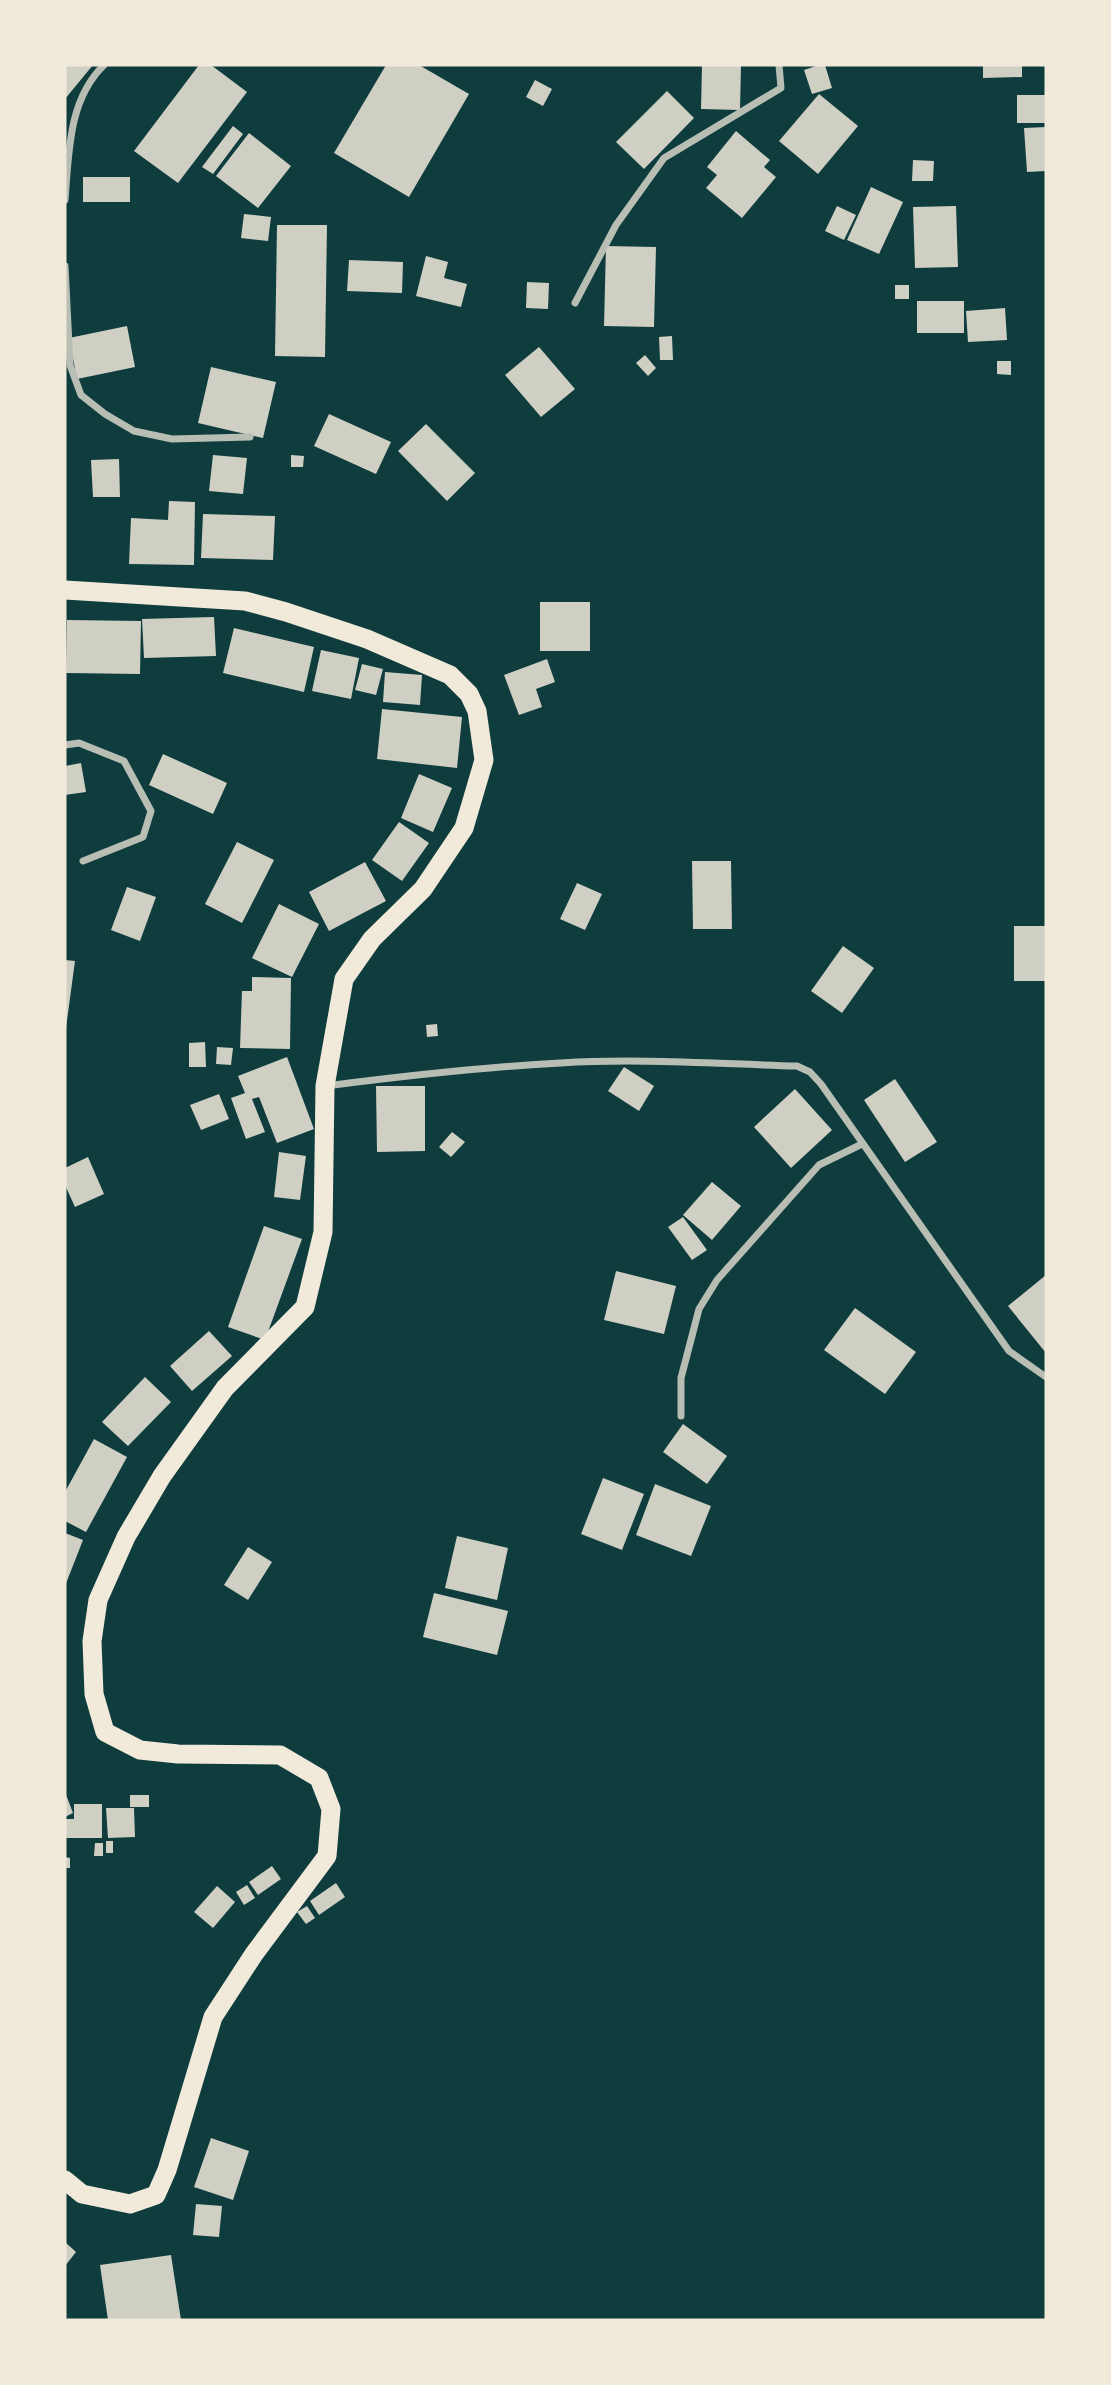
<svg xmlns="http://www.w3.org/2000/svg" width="1111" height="2385" font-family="'IBM Plex Serif',serif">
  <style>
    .building { fill: #cfcfc3 }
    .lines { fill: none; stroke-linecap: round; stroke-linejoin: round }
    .minor { stroke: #b8beb3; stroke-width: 7 }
    .trunk { stroke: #f1e9da; stroke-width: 19 }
  </style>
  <rect width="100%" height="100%" fill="#0f3d3e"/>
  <!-- building -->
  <path class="building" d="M65,65h28l-28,34z
    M199,65h12l36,27 -69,91 -44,-32z
    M386,65h33l50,29 -60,103 -75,-44z
    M702,65h39l-1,45 -39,-1z
    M819,65h6l7,23 -20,6 -8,-24z
    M983,65h39v12l-39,1z
    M535,80l17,9 -9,17 -17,-9z
    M667,91l27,27 -50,51 -28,-27z
    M819,94l39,32 -40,48 -39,-33z
    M1017,95h29v28h-29z
    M233,126l10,8 -30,40 -11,-7z
    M1046,127v44l-19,1 -3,-44z
    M736,131l34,29 -6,7 12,10 -34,41 -36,-30 11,-13 -10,-8z
    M249,133l42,33 -33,42 -42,-32z
    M913,160l21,1 -1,20h-21z
    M83,177h47v25h-47z
    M871,187l32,15 -24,52 -32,-14z
    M837,206l19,9 -12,25 -19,-9z
    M956,206l2,61 -43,1 -2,-61z
    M244,214l27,3 -3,24 -27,-3z
    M277,225h50l-2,132 -50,-1z
    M606,246l50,1 -2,80 -50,-1z
    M426,256l22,6 -4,16 23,6 -6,23 -45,-11z
    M349,260l54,2 -1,31 -55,-2z
    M527,282l22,1 -1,26 -22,-1z
    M895,285h14v14h-14z
    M917,301h47v32h-47z
    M1005,308l2,32 -39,2 -2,-31z
    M127,326l8,41 -58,12 -8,-41z
    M672,336l1,24h-13l-1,-23z
    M539,347l36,42 -34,28 -36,-42z
    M645,355l11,13 -8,8 -12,-13z
    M997,361h14v14l-14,-1z
    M211,367l65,15 -13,56 -65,-15z
    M329,414l62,28 -15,32 -62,-28z
    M426,424l49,49 -28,28 -49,-50z
    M213,455l34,3 -4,36 -34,-3z
    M291,455l13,1 -1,11h-12z
    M119,459l1,38h-27l-2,-37z
    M169,501l26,1 -1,63 -65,-1 2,-46 37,2z
    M203,514l72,2 -2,44 -72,-2z
    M540,602h50v49h-50z
    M214,617l2,39 -72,2 -2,-39z
    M67,620l74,1 -1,53 -74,-1z
    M234,628l80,19 -10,45 -81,-19z
    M321,650l38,8 -8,41 -39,-8z
    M547,659l8,23 -19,7 6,18 -23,8 -15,-40z
    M362,664l21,5 -7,26 -21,-5z
    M385,672l37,3 -2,30 -37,-3z
    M382,709l80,8 -5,51 -80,-9z
    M163,754l64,29 -14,31 -64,-29z
    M81,763l5,29 -21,3v-29z
    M419,774l33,14 -19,44 -32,-14z
    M399,822l30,21 -27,38 -30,-21z
    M237,842l37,18 -32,63 -37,-19z
    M692,861h39l1,68h-39z
    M365,862l21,39 -57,30 -20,-39z
    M577,883l25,11 -17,36 -25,-11z
    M127,887l29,10 -16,44 -29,-11z
    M279,904l40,20 -27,53 -40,-19z
    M1014,926h32v55h-32z
    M843,946l31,22 -32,45 -31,-22z
    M65,960l10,1 -9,67h-1z
    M252,977l39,1 -1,71 -50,-1 2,-57h10z
    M437,1024l1,12 -11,1 -1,-12z
    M205,1042l1,25h-17v-24z
    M217,1047l16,1 -2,17 -15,-1z
    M287,1057l27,72 -37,14 -18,-46 -7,2 13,33 -19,7 -15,-41 14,-5 -7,-17z
    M624,1067l30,19 -15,25 -31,-20z
    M895,1079l42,63 -32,20 -41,-62z
    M376,1086h49v65l-48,1z
    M795,1089l37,41 -41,38 -37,-41z
    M219,1094l10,25 -28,11 -11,-25z
    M452,1132l13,10 -14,15 -12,-10z
    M279,1152l27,4 -6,44 -26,-3z
    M88,1157l16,37 -29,13 -10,-22v-17z
    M712,1182l29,24 -29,34 -29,-25z
    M683,1217l24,33 -15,10 -24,-33z
    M264,1226l38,13 -37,101 -37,-13z
    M616,1271l60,15 -12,48 -60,-14z
    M1046,1275v78l-38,-47z
    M855,1308l61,44 -31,42 -61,-44z
    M209,1331l23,25 -40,35 -22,-25z
    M145,1377l26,25 -43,44 -26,-24z
    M683,1424l44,32 -20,28 -44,-32z
    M94,1439l33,18 -41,75 -21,-11v-29z
    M603,1478l41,16 -22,56 -41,-16z
    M655,1484l56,22 -20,50 -55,-21z
    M65,1533l18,7 -18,46z
    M457,1536l51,12 -11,52 -52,-12z
    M248,1547l24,15 -24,38 -24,-15z
    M434,1593l74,18 -11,44 -74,-18z
    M65,1792l8,21 -8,4z
    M130,1795h19v12h-19z
    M74,1804h28v34h-37v-19h9z
    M106,1808h28l1,29 -27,1z
    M106,1841h7v12h-7z
    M95,1843h8v13h-9z
    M65,1857l5,1v10h-5z
    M272,1866l9,13 -23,16 -9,-13z
    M336,1883l9,14 -26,18 -9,-14z
    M247,1885l8,13 -11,7 -8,-13z
    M217,1886l18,16 -22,26 -19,-16z
    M307,1906l8,12 -9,6 -9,-12z
    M211,2138l38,13 -16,49 -39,-13z
    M196,2204l26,2 -3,31 -26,-2z
    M65,2242l11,10 -11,14z
    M171,2255l10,65h-73l-8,-55z"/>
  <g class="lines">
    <!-- minor -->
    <path class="minor" d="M65,200c4,-47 3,-100 39,-135
      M65,266l5,99 11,30 24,19 29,17 38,8 78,-2
      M575,303l41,-78 48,-67 117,-70 -2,-23
      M65,745l14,-2 45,18 27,50 -8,26 -60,24
      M326,1086c78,-10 157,-19 235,-23 78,-5 157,1 236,3l13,6 11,12 188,267 37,26
      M681,1416v-38l18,-69 18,-29 102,-115 43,-21"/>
    <!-- trunk -->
    <path class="trunk" d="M65,590l180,11 41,11 81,27 83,36 19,19 8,17 7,49 -20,68 -41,61 -51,50 -28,40 -19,107 -2,146 -18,75 -80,81 -63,88 -36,61 -28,63 -6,41 2,53 11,38 35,18 38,4 102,1 39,23 12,31 -4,47 -73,98 -41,63 -46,153 -11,25 -26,9 -48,-10 -17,-14"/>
  </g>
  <!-- border -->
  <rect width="1111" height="2385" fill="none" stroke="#f1e9da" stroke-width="133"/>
</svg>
